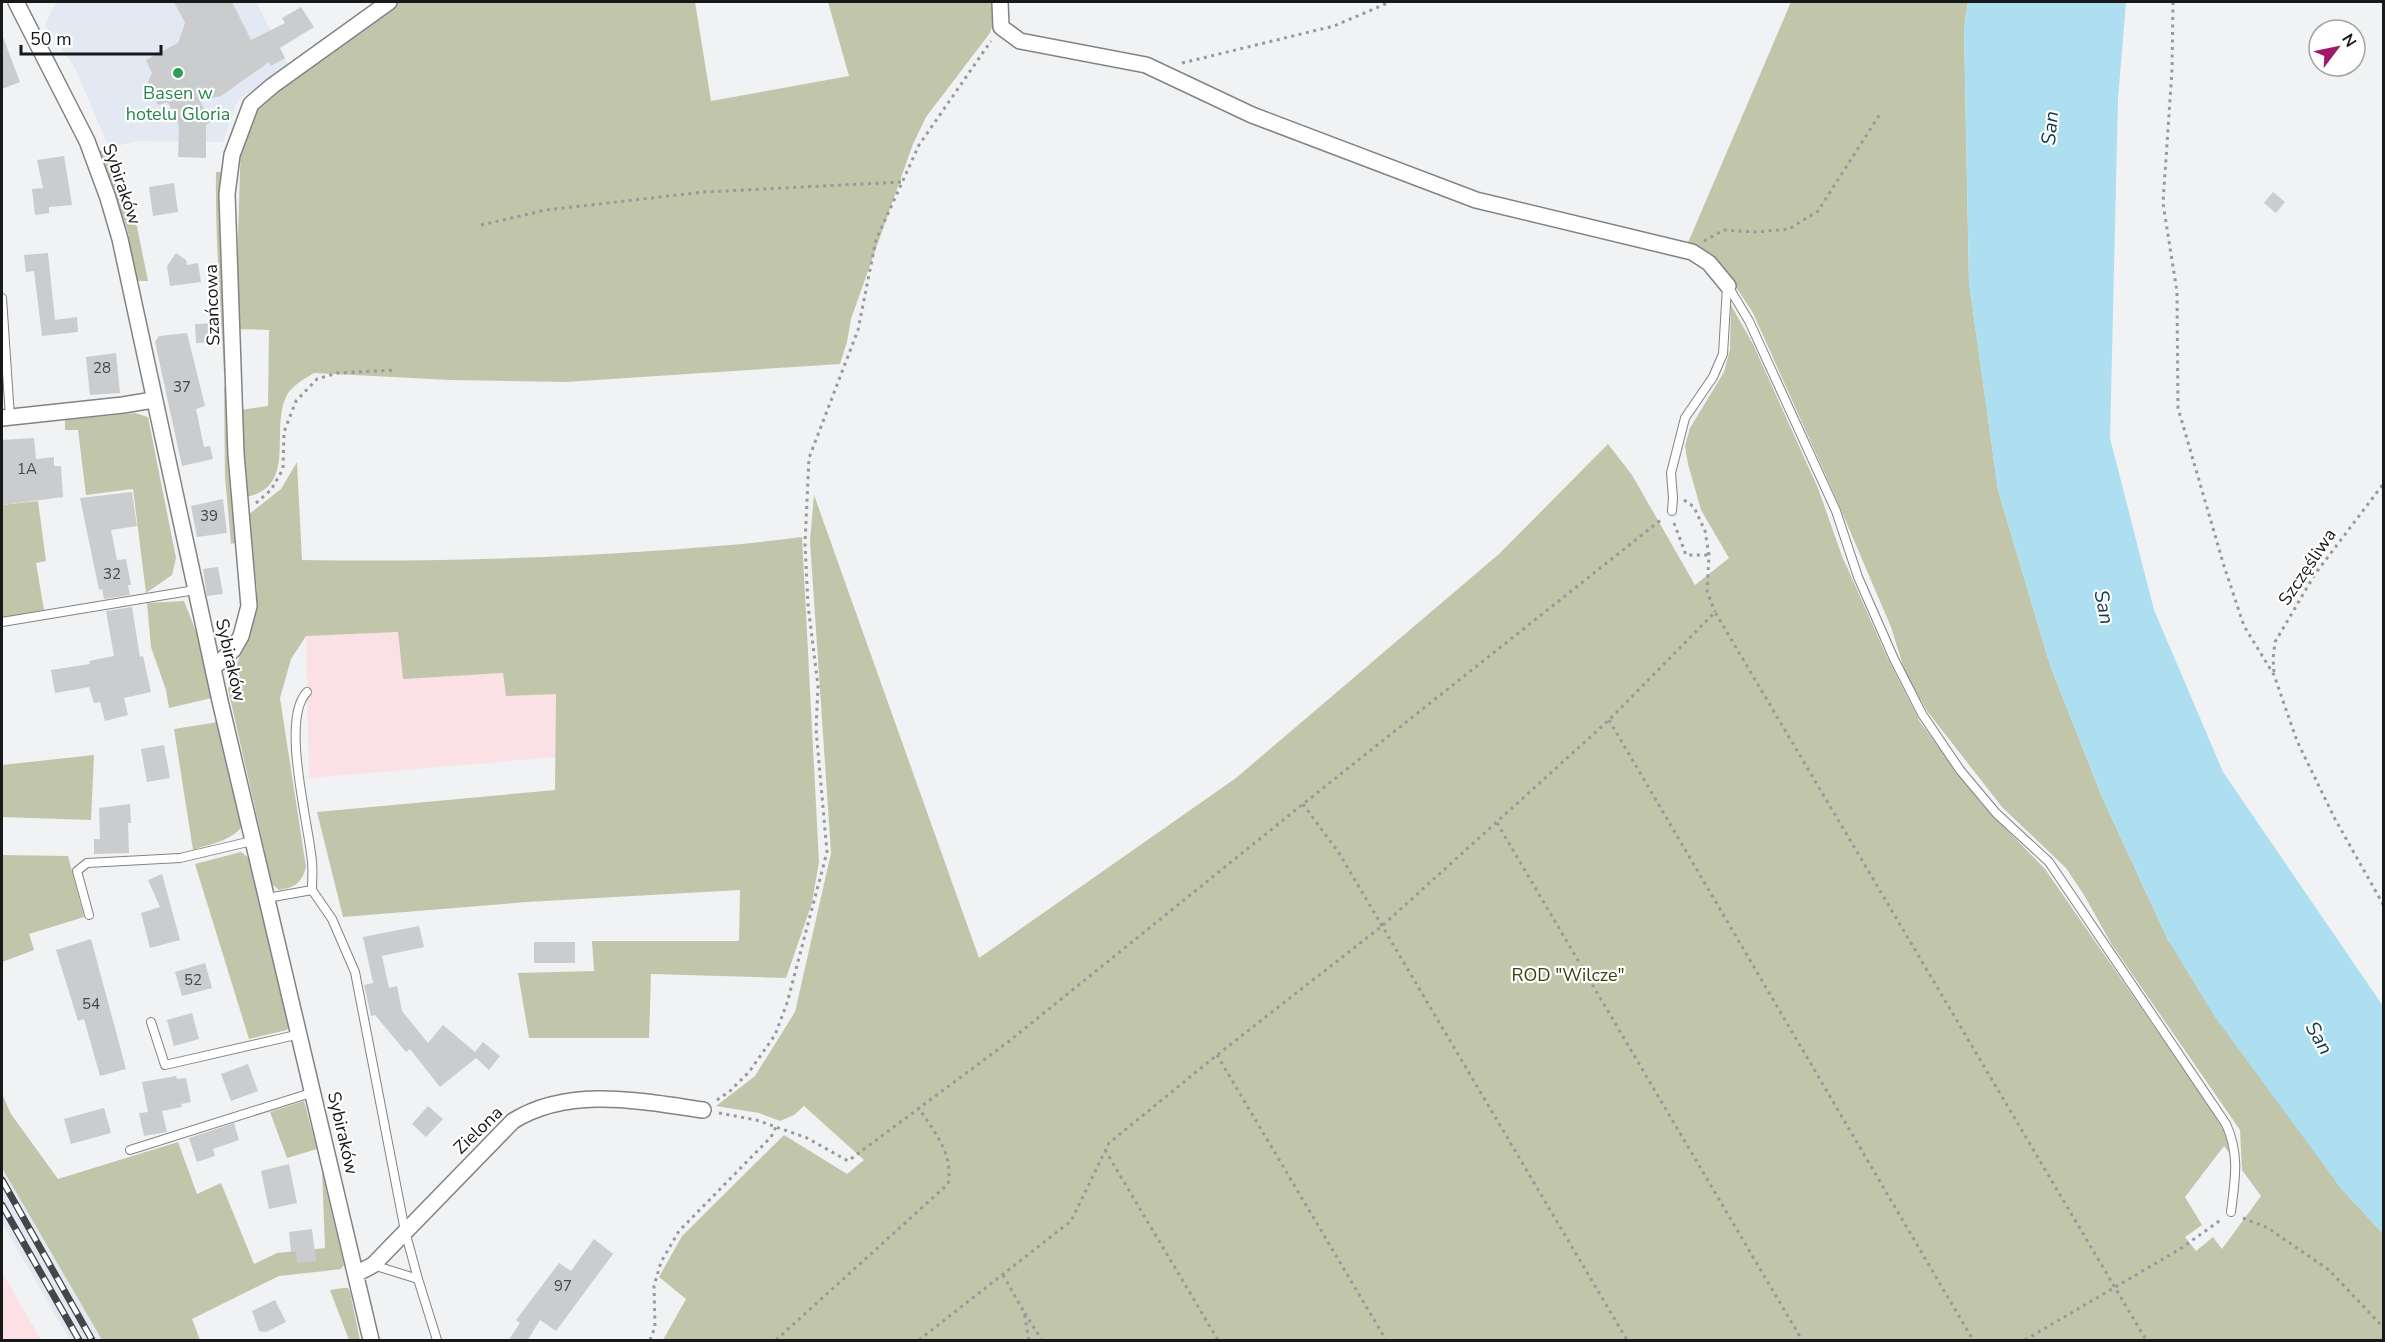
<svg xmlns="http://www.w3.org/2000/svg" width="2385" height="1342" font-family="'Nunito Sans',sans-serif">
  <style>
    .built { fill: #e3e9f2 }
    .industrial { fill: #fbe0e5 }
    .green { fill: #c1c6ab }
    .water { fill: #addff0 }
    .building { fill: #caccce }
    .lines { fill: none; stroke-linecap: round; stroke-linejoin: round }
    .service-casing { stroke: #828385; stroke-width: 10 }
    .minor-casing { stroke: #828385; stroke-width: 18 }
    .path { stroke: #97999a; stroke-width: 3; stroke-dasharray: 3 4.5; stroke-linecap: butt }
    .service { stroke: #fff; stroke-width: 8 }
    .minor { stroke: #fff; stroke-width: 15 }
    .rail-casing { stroke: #444647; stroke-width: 7 }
    .rail { stroke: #fff; stroke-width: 4.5; stroke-dasharray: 14; stroke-linecap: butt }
    .leisure-dot { fill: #2e9e5b; stroke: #fff; stroke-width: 2 }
    .labels { text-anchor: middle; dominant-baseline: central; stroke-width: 4.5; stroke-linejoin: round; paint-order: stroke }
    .number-label { font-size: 15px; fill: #444546 }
    .leisure-label { font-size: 18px; fill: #27864d; stroke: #fff }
    .street-label { font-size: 18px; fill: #171819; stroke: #fff }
    .park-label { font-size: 18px; fill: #393f0e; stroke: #fff }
    .water-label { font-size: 20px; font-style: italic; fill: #0f3b48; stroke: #fff }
  </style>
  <rect width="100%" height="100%" fill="#f0f2f4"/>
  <!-- built -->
  <path class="built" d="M56,2h200l32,63 -46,32 -6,8 -13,37 -87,-1 -27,7 -34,-80 -30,-43z
    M2,1168l17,29 83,143h-32l-68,-117z"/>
  <!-- industrial -->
  <path class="industrial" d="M398,632l5,47 100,-6 4,23 49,-3v64l-247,21 -3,-142z
    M2,1272l39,68h-39z"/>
  <!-- green -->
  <path class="green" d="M396,2h299l16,99 138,-25 -21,-74h166l3,9 -7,22 -64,84 -13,27 -62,175 -4,23 -7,22 -274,18 -115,-2 -137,-7c-10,6 -23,13 -28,24 -16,35 12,91 -41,100l-5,-87 28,-4 1,-76 -34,-1 6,-188 14,-34z
    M1791,2h177l-4,26 5,254 29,208 52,175 52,132 66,143 172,247 43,47v106h-1720l23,-41 -27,-22 23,-41 102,-101 63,39 17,-14 -60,-54 -10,9 -14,6 -21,-8 -43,-7 39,-30 40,-64 36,-159 -21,-312 4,-46 165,463 257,-180 263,-224 109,-110 24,31 63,110 34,-27 -28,-48 -13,-46 -3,-18 5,-18 34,-56 6,-23 1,-44 22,39 65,144 24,68 45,101 33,65 61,81 64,66 160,231 23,37 3,18 -7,-9 -39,51 17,28 -17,12 11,14 17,-14 9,12 39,-53 -19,-26 -2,-40 -128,-185 -28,-50 -18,-27 -64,-61 -75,-96 -22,-39 -14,-45 -53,-124 -85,-190 -23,-35 -43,-33z
    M109,148l28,79 11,54h-9l-3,-3 -8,-46 -29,-81z
    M216,172h8l4,201 -4,1c-3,-67 -9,-135 -8,-202z
    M224,387h6l8,155 -7,2 -6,-67z
    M135,413l13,4 28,141 -4,17 -26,18 -13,-104 -47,6 -8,-65h-13v-10z
    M297,462l5,98c117,2 234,-1 350,-9 50,-4 100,-7 150,-14l17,325 -7,41 -26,75 -135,-4 -2,64h-120l-11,-65 76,-2 -2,-30h147l1,-51 -213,12 -184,15 -26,-105 238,-22 1,-96 -50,2 -3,-23 -100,6 -5,-47 -92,4 -15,23 -11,39 26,169c-4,16 -12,21 -27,23l-7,-6 -44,-195 18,-50 11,-49 -9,-75 33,-26z
    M38,501l8,60 -10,2 8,47 -42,8v-113z
    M184,601l15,38 13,59 -43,10 -3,-18 -15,-43 -4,-44z
    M218,722l25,103c-11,16 -33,19 -50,25l-19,-121z
    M94,755l-3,65 -89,-3v-52z
    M241,852l8,6 40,168 -2,4 -38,9 -54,-175z
    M2,855l66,1 16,61 -55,17 5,16 -32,12z
    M2,1094l9,20 47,65 120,-37 19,52 24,-11 33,81 23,-11 48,-5 -3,-77 22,94 -3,4 -16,2 -46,5 -87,43 8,21h-98l-100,-172z
    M304,1101l13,48 -30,9 -17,-46z
    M343,1288h5l2,4 10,48h-11l-19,-50z"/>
  <!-- water -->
  <path class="water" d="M1968,2h158l-8,97 -8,339 44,172 69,162 160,234v228l-43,-47 -125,-170 -47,-77 -66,-143 -52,-132 -52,-175 -29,-208 -5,-254z"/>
  <!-- building -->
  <path class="building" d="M174,2h58l19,38 34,-17 -3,-5 19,-11 13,20 -34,21 5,10 -14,8 -2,-4 -48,34 -21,5 11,21 -5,3v33l-28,-1 1,-31 -10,-22 -2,-2 -9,3 -10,-23 4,-9 -6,-13 32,-17 7,-20z
    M3,37l17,45 -18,7v-51z
    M64,156l8,49 -23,2v6l-14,2 -3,-26 11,-1 -6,-28z
    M174,183l4,29 -25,4 -4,-29z
    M2273,192l12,10 -9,11 -12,-10z
    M48,253l7,67 22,-3 1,15 -36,4 -8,-65 -8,1 -2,-17z
    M176,253l10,7 1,5 11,-2 3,19 -31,4 -3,-20z
    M218,323l1,19 -23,1 -1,-19z
    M187,333l18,73 -9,3 8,38 6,-1 3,13 -31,7 -27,-124 4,-6z
    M116,353l4,40 -30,2 -4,-38z
    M34,438l2,21 18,-2v9h7l2,31 -61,8v-65z
    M132,492l5,34 -26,4 6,30 9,-1 5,26h-3l2,10 -26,4 -2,-10 -3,1 -19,-92z
    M223,499l4,34 -30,4 -6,-31z
    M218,567l5,27 -16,2 -4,-27z
    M132,607l8,50 3,-1 8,36 -27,6 4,17 -23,6 -5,-19 -6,1 -5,-16 -34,6 -4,-23 39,-6 -1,-3 25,-5 -8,-45z
    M164,745l6,33 -23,4 -6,-33z
    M130,804l1,19h-3l1,30 -35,1v-15h6l-1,-31z
    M162,874l18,66 -30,8 -9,-35 19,-6 -12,-27z
    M419,926l5,21 -42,9 7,32 8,-2 5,25 26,32 15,-18 32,27 8,-10 17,14 -11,14 -13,-12 -36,29 -30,-38 -4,3 -31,-37 -4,1 -7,-31 9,-2 -10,-46z
    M91,939l35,130 -26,7 -16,-57 -6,2 -22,-71z
    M534,942h41v21h-41z
    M205,963l7,25 -30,8 -7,-24z
    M192,1013l7,26 -25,7 -7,-26z
    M248,1064l10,27 -27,10 -10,-27z
    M176,1076l1,3 9,-1 5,24 -10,2 1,3 -20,4 5,21 -23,4 -5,-23 9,-1 -6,-30z
    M428,1106l15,13 -17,18 -14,-13z
    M104,1108l7,25 -40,11 -7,-25z
    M234,1123l5,17 -26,9 2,7 -18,6 -8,-24z
    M289,1164l8,39 -28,6 -8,-38z
    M312,1229l4,32 -19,2 -1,-12 -5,1 -2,-20z
    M594,1239l19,15 -57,77 -16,-11 -13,21h-19l12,-18 -4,-3 43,-57 12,8z
    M275,1300l11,22 -20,10 -7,-1 -7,-20z"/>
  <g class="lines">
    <!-- service casing -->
    <g class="service-casing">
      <path id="service" d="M1728,286l21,35 87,190 22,66 36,82 28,55 38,56 36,43 53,49 177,262c14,31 9,55 5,88
        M2,298l8,119
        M1672,511l1,-13 -2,-25 14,-55 28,-41 10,-23 4,-67
        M2,622l193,-32
        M307,692c-27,27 2,132 5,170 1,9 0,18 0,28
        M267,898l45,-8 20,29 23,53 50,259 13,48 -45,-14
        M89,915l-12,-44 10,-8 93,-5 72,-17
        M151,1022l14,43 135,-31
        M130,1150l184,-58
        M418,1279l19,61"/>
    </g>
    <!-- minor casing -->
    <g class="minor-casing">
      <path id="minor" d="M16,2l71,139 21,57 12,41 100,462 151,639
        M1000,2l1,25 19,14 126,24 106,50 224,85 216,52 17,11 19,23
        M2,418l121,-13 30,-5
        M213,668l20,-18 8,-14 8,-30 -13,-152 -9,-260 5,-39 19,-51 21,-18 117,-84
        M356,1274l17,-9 140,-144c56,-35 128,-20 190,-11"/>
    </g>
    <!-- path -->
    <path class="path" d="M2173,2l-1,68 -9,133 14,89 1,116 46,158 20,60 30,49 23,66 38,78 49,87
      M1182,63l152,-37 56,-24
      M481,225l65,-15 158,-18 198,-10
      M1704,241l20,-11 31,2 34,-3 29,-18 62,-97
      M1684,500l10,7 11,24 4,24 -2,36 8,21
      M256,503l15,-13 12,-21 1,-37 12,-31 21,-22 20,-6 59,-3
      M1674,523l12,32h23
      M2274,672l-1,-13 2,-17 40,-68 69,-91
      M1609,720l364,620
      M1303,804l36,49 288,487
      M1497,823l305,517
      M1217,1055l169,285
      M717,1100l13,-9 19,-19 26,-37 12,-32 40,-151 -11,-123 2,-43 -10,-81 -3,-62 4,-85 49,-128 18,-90 43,-95 72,-104
      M719,1113l37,7 51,18 41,23 160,-119 295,-238 359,-285
      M1105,1150l113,190
      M2243,1218l25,10 61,42 55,58
      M1003,1275l21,37
      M650,1340l5,-13 -1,-41 7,-24 18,-31 92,-94 5,-10
      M776,1340l172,-156c6,-30 -14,-52 -29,-76
      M919,1340l152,-119 38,-78 108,-88 165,-129 227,-206 106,-108 431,728
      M1029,1340l-5,-28 18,28
      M2025,1340l155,-91 42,-30"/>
    <!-- service -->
    <use href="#service" class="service"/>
    <!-- minor -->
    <use href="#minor" class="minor"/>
    <!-- rail casing -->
    <g class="rail-casing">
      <path id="rail" d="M2,1180l90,160
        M2,1205l77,135"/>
    </g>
    <!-- rail -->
    <use href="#rail" class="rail"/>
  </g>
  <!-- markers -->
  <circle class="leisure-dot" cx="178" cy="73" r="6"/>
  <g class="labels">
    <!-- number labels -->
    <g class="number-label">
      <text x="102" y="368">28</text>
      <text x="182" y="387">37</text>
      <text x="27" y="469">1A</text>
      <text x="209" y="516">39</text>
      <text x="112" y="574">32</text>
      <text x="193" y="980">52</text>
      <text x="91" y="1004">54</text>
      <text x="563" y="1286">97</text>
    </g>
    <!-- leisure labels -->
    <g class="leisure-label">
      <text x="178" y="93">Basen w<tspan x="178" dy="21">hotelu Gloria</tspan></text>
    </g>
    <!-- street labels -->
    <g class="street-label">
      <text transform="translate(122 184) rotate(71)">Sybiraków</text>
      <text transform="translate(212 305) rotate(-92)">Szańcowa</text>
      <text transform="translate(2307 567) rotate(-56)">Szczęśliwa</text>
      <text transform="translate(231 660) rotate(77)">Sybiraków</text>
      <text transform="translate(478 1130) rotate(-44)">Zielona</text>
      <text transform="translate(343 1133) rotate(77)">Sybiraków</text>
    </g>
    <!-- park labels -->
    <g class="park-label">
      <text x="1568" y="975">ROD "Wilcze"</text>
    </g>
    <!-- water labels -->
    <g class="water-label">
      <text transform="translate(2050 128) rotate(-84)">San</text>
      <text transform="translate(2104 607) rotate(79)">San</text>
      <text transform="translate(2319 1038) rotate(60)">San</text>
    </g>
  </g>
  <!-- border -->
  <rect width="2385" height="1342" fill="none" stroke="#171819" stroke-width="6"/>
  <!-- north arrow -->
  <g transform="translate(2337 48) rotate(58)"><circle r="28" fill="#ffffff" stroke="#a2a3a3" stroke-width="1.5"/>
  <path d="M0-4.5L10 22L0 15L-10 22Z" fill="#9e1969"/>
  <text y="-9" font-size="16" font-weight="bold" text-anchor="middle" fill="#171819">N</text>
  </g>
  <!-- scale -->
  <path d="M21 45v9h140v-9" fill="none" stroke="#171819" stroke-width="3"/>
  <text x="30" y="45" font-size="18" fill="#171819" stroke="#ffffff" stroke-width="4.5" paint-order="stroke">50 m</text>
</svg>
